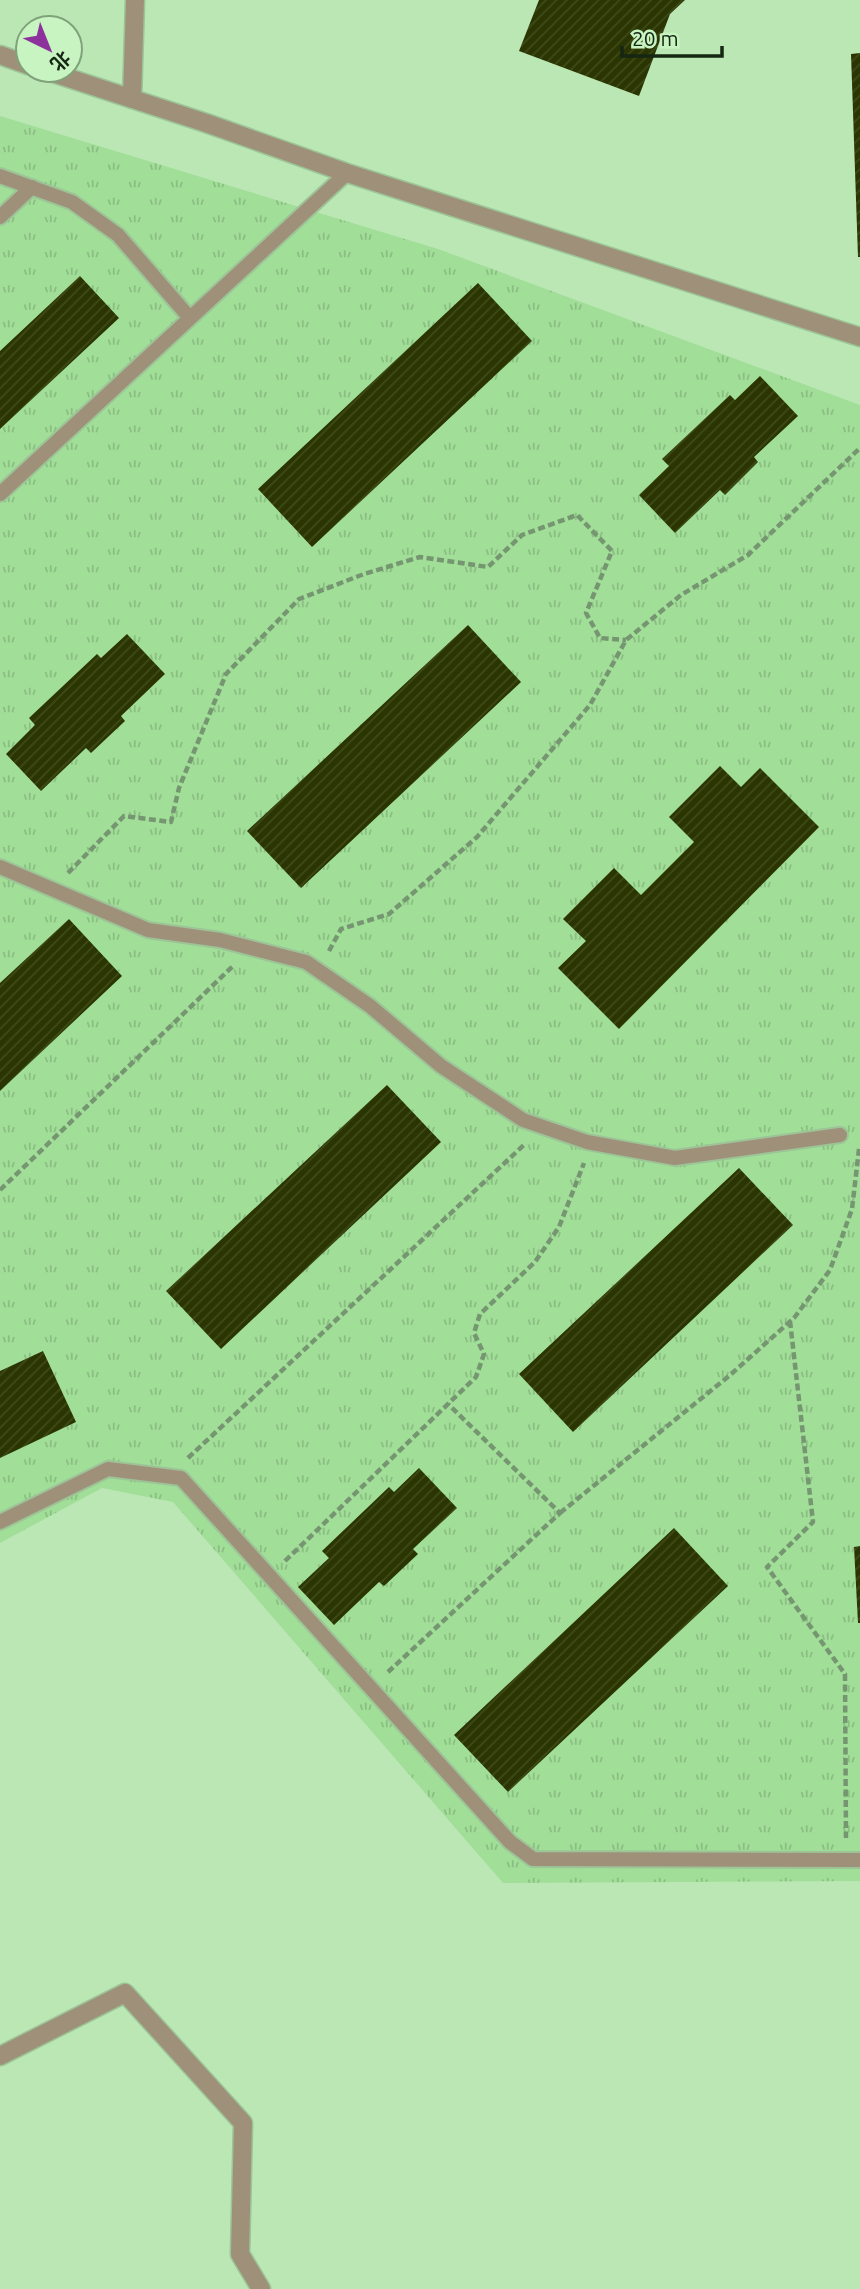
<svg xmlns="http://www.w3.org/2000/svg" width="860" height="2289" font-family="Ubuntu,'Noto Sans SC',sans-serif">
  <style>
    .grass { fill: url(#grass-tufts) }
    .building { fill: url(#building-hatch) }
    .lines { fill: none; stroke-linecap: round; stroke-linejoin: round }
    .service-casing { stroke: #9cc497; stroke-width: 18 }
    .minor-casing { stroke: #9cc497; stroke-width: 21 }
    .path { stroke: #759671; stroke-width: 4.5; stroke-dasharray: 7 3.5; stroke-linecap: butt }
    .service { stroke: #9f9179; stroke-width: 14 }
    .minor { stroke: #9f9179; stroke-width: 18 }
  </style>
  <defs>
    <pattern id="grass-tufts" width="24" height="20" patternUnits="userSpaceOnUse" patternTransform="scale(1.75)"><rect width="24" height="20" fill="#a1de98"/><path d="M3 7l-1-3M5 7V3M7 7l1-3M15 17l-1-3M17 17v-4M19 17l1-3" fill="none" stroke="#8abe82"/></pattern>
    <pattern id="building-hatch" width="6" height="6" patternUnits="userSpaceOnUse" patternTransform="scale(1.75)"><rect width="6" height="6" fill="#2a3501"/><path d="M-1 1l2-2M0 6l6-6M5 7l2-2" fill="none" stroke="#3f4a1c"/></pattern>
  </defs>
  <rect width="100%" height="100%" fill="#bae7b4"/>
  <!-- grass -->
  <path class="grass" d="M0,116l438,133 422,156v1476l-357,2 -330,-381 -71,-14 -102,55z"/>
  <!-- building -->
  <path class="building" d="M539,0h146l-15,14 -31,82 -120,-45z
    M860,53v204h-2l-7,-203z
    M80,276l39,42 -119,111v-78z
    M478,283l54,58 -220,206 -54,-58z
    M760,376l38,40 -44,41 4,5 -33,33 -5,-5 -45,43 -36,-38 30,-29 -7,-7 68,-64 5,5z
    M468,625l53,57 -220,206 -54,-57z
    M127,634l38,40 -44,42 4,5 -34,32 -5,-5 -45,43 -35,-37 29,-29 -6,-7 68,-64 4,4z
    M720,766l21,21 19,-19 59,59 -200,202 -61,-61 28,-27 -23,-22 51,-51 27,27 53,-53 -25,-25z
    M69,919l53,57 -122,115v-108z
    M387,1085l54,57 -220,207 -55,-58z
    M739,1168l54,57 -220,207 -54,-58z
    M43,1351l33,71 -76,36v-87z
    M419,1468l38,40 -44,41 5,5 -34,32 -5,-4 -45,43 -36,-38 31,-29 -7,-7 67,-64 5,5z
    M674,1528l54,58 -220,206 -54,-57z
    M860,1546v77h-2l-4,-76z"/>
  <g class="lines">
    <!-- service casing -->
    <g class="service-casing">
      <path id="service" d="M0,176l72,26 46,33 71,82
        M0,217l32,-30
        M0,494l347,-321
        M0,867l148,63 72,10 86,22 64,44 71,60 82,54 64,22 88,16 165,-23
        M0,1522l108,-53 73,9 329,364 23,17 327,1"/>
    </g>
    <!-- minor casing -->
    <g class="minor-casing">
      <path id="minor" d="M0,55l28,10
        M44,70l162,53 141,50 513,164
        M132,99l3,-99
        M0,2056l125,-63 118,130 -3,131 21,35"/>
    </g>
    <!-- path -->
    <path class="path" d="M68,873l56,-57 47,6 8,-34 47,-114 73,-75 65,-25 56,-17 68,10 34,-32 55,-20 35,36 -26,62 14,25 26,2
      M329,951l12,-22 48,-15 88,-77 113,-132 36,-65 55,-45 67,-40 112,-107
      M0,1190l233,-224
      M790,1321l23,201 -46,45 78,107 1,164
      M188,1458l337,-314
      M560,1513l169,-137 65,-58 36,-48 22,-61 7,-60
      M285,1561l191,-184 8,-23 -10,-21 6,-19 55,-52 24,-35 25,-64
      M388,1672l172,-159 -112,-109"/>
    <!-- service -->
    <use href="#service" class="service"/>
    <!-- minor -->
    <use href="#minor" class="minor"/>
  </g>
  <!-- north arrow -->
  <g transform="translate(49 49) rotate(137)"><circle r="33" fill="#c7f4c0" stroke="#80a27b" stroke-width="2"/>
  <path d="M0-5L12 26L0 18L-12 26Z" fill="#8d329d"/>
  <text y="-10" font-size="19" font-weight="bold" text-anchor="middle" fill="#152613">北</text>
  </g>
  <!-- scale -->
  <path d="M622 46v10h100v-10" fill="none" stroke="#152613" stroke-width="3.5"/>
  <text x="632" y="46" font-size="21" fill="#152613" stroke="#c7f4c0" stroke-width="5" paint-order="stroke">20 m</text>
</svg>
